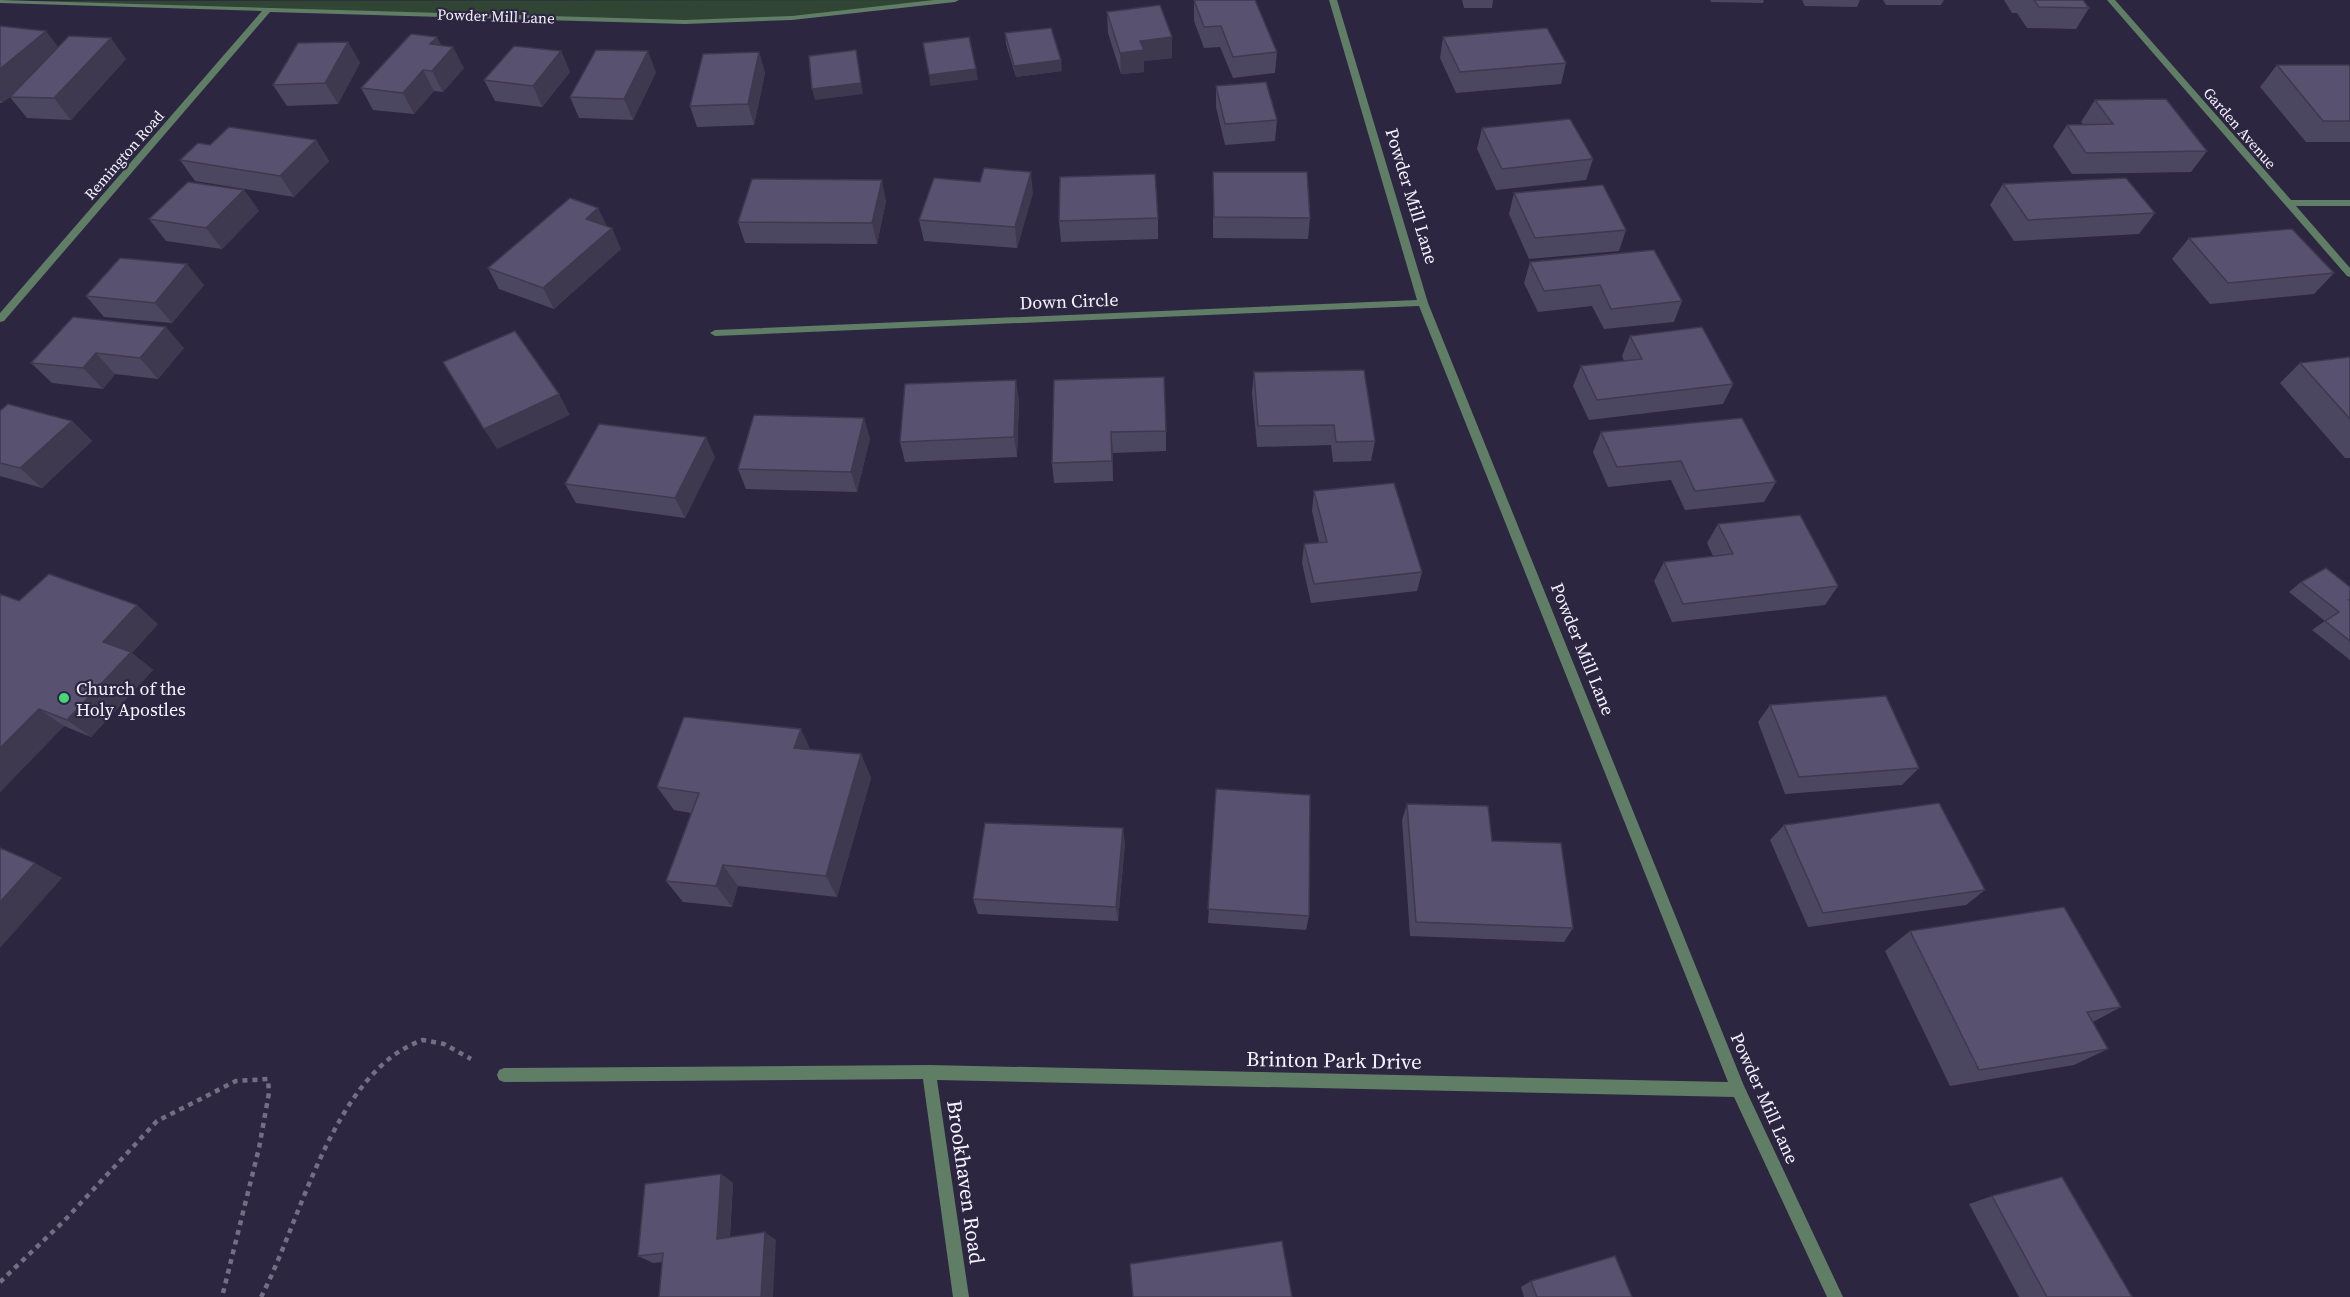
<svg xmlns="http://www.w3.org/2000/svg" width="2350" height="1297" font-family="'Source Serif 4',serif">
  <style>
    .green { fill: #304534 }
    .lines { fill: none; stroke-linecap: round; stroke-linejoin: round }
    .path { stroke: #726e83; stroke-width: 4.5; stroke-dasharray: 5 5; stroke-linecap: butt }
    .lane { fill: #607d66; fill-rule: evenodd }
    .street { fill: #607d66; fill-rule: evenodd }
    .wall { fill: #4c4760 }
    .shaded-wall { fill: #3e394e }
    .building { fill: #585270; stroke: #3e394e; stroke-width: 1.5 }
    .poi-dot { fill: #47d779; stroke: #2c2641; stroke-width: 2 }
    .labels { text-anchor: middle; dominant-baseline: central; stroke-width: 4.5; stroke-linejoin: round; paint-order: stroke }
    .far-street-label { font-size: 15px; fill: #f5f3fe; stroke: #2c2641 }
    .street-label { font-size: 18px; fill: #f5f3fe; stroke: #2c2641 }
    .poi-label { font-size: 18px; fill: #f5f3fe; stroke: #2c2641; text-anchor: start }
    .near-street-label { font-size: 21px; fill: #f5f3fe; stroke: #2c2641 }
  </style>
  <rect width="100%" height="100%" fill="#2c2641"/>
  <!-- green -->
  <path class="green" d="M955,0l-163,18 -107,4 -685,-21z"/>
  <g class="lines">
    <!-- path -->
    <path class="path" d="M0,1282l64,-61 93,-100 79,-40 32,-2 1,14 -10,55 -37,149
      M261,1297c40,-76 73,-227 162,-257l21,4 27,15"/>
    <!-- lane -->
    <path class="lane" d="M929,1065l5,2 2,5 -2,5 -5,2 -425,3 -5,-2 -2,-5 2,-5 5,-2z"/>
    <!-- street -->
    <path class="street" d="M0,0l685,20 107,-4 142,-16h25l-4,2 -163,18 -107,4 -415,-12 -266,309 -4,1v-9l262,-302 -262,-8z
      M1329,0h8l91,303 316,783 99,211h-16l-93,-200 -797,-17 32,217h-16l-31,-225 2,-5 5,-2 799,17 -309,-776 -704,30 -5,-3 5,-3 702,-30z
      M2107,0h8l176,200h59v6h-54l54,62v9l-3,-1z"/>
  </g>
  <!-- wall -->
  <path class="wall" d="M1194,0l83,52 -2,21 -42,5 -13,-31 -16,1 -10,-27z
    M1462,0h31l-1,8h-28z
    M1710,0h54l-1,3 -52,-1z
    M1802,0h58l-3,7 -52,-1z
    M1883,0h61l-3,5h-55z
    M2004,0h79l6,8 -13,21 -49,-1 -10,-15h-5z
    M1107,12l65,25v21l-28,3v11l-23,2 -13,-41z
    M0,26l58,22 68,11 -55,61 -44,-2 -17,-21 2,-2 -10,8h-2z
    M1005,33l57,38 -46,6 -10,-33z
    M1443,37l123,26 -5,21 -105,9 -16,-35z
    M348,42l12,21 -22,41 -51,2 -14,-21z
    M442,46l22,22 -21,24 -9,-1 -20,23 -41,-4 -12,-22z
    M561,51l9,21 -28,35 -47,-6 -11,-21z
    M759,52l6,21 -11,52 -57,2 -7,-21z
    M2277,65l73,2v75h-44l-46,-55z
    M656,72l-23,48 -54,-2 -9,-21z
    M1216,86l61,34 -2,21 -50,4 -9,-38z
    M2095,100l112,51 -16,21 -119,2 -19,-28 14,-21 16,-1 -2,-2z
    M1482,128l111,31 -7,21 -90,10 -19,-41z
    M316,140l13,21 -35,36 -99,-16 -15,-21 30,-15z
    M1213,172l97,46 -2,21 -95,-1z
    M2003,184l152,29 -16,21 -125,7 -24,-36z
    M244,190l15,21 -37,38 -56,-8 -17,-22z
    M1033,193l-16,55 -93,-7 -5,-21z
    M1514,193l112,37 -7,21 -90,8 -20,-45z
    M886,201l-9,43 -132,-1 -7,-21z
    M598,208l9,19 14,22 -67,60 -55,-20 -11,-21z
    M1158,218v21l-97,3 -2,-21z
    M2189,238l145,35 -20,21 -104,10 -38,-45z
    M1530,262l152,39 -8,21 -70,7 -12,-23 -54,6 -14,-29z
    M204,285l-32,38 -68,-6 -18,-21z
    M73,317l111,31 -26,31 -43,-5 -12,15 -51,-6 -21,-20z
    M1630,336l103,48 -10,20 -134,16 -16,-34 8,-20 43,-5 -2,-5z
    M2350,357v101h-5l-65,-75 20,-20z
    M1254,372l121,69 -4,20 -38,1 -2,-17 -74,2 -5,-54z
    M1054,380l112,51v20l-53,2v28l-59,2 -2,-20z
    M1019,400l-2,57 -112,5 -5,-20z
    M0,411l72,10 20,20 -50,47 -42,-12z
    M1601,432l175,50 -12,20 -79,8 -14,-30 -63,7 -15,-35z
    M870,438l-13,54 -111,-3 -8,-20z
    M715,457l-30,61 -109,-15 -11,-19z
    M1314,491l108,81 -5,19 -106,12 -9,-40 2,-19 15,-2 -7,-31z
    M1718,524l120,62 -13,19 -153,17 -18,-41 10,-19 49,-6 -6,-13z
    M2301,582l49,5v73l-38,-30 13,-9 -36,-29z
    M0,594l19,7 139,23 -26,29 21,17 -62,67 -27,-11 -64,66z
    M1770,705l149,63 -17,17 -117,9 -27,-72z
    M811,749l50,5 10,24 -34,119 -99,-11 -6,21 -49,-5 -17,-21 25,-68 -17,-3 -17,-23z
    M1216,789l93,127 -3,14 -98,-7z
    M1407,804l166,124 -9,14 -154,-6 -8,-116z
    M1784,825l201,65 -19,15 -158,22 -38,-87z
    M1125,843l-7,78 -140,-7 -5,-15z
    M1910,931l211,76 -28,15 15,27 -34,16 -124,21 -65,-135z
    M721,1174l12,9 -3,54 46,3 -113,22 -10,1 -15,-7z
    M1992,1196l140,101h-113l-50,-93z
    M1531,1281l101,16h-108l-3,-10z"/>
  <!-- shaded-wall -->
  <path class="shaded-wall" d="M46,31l16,21 -60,51 -2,-3v-31z
    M437,37l9,18 7,-8 11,21 -21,24 -11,-21 -2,-27z
    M1172,37v21l-28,3v11l-23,2 -1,-21 20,-12z
    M111,38l15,21 -55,61 -17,-22z
    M348,42l12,21 -22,41 -13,-21z
    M856,50l7,44 -48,6 -3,-11z
    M561,51l9,21 -28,35 -9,-21z
    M648,51l8,21 -23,48 -9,-21z
    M759,52l6,21 -11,52 -6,-21z
    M1061,60l1,11 -46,6 -2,-11z
    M976,69l2,11 -48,6 -1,-11z
    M423,70l11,21 -20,23 -11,-21z
    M316,140l13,21 -35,36 -14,-21z
    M1031,172l2,21 -16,55 -2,-21z
    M882,180l4,21 -9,43 -5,-21z
    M244,190l15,21 -37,38 -16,-21z
    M598,208l10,21 -22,-10z
    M612,228l9,21 -67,60 -11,-21z
    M187,264l17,21 -32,38 -17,-20z
    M166,327l18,21 -26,31 -18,-21z
    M96,353l19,21 -12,15 -20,-21z
    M1016,380l3,20 -2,57 -3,-20z
    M559,394l11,21 -73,34 -13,-20z
    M864,418l6,20 -13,54 -6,-20z
    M72,421l20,20 -50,47 -22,-20z
    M1111,432l2,21v28l-1,-20z
    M706,437l9,20 -30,61 -10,-20z
    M137,605l21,19 -26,29 21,17 -62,67 -24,-17 36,-78z
    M39,709l25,17 -64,66v-44z
    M801,729l11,24 -18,-5z
    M861,754l10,24 -34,119 -11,-21z
    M1123,828l2,15 -7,78 -2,-14z
    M35,863l27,15 -62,70v-46z
    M723,865l15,21 -6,21 -16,-21z
    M721,1174l12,9 -4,63 -12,-7z
    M765,1232l11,8 -3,57h-12z"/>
  <!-- building -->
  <path class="building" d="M1194,0h61l22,52 -44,5 -12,-31 -17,1z
    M2034,0h49l6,8 -50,-1z
    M1160,5l12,32 -32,4 4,9 -24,3 -13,-41z
    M0,26l46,5 -46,38z
    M1051,28l10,32 -47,6 -9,-33z
    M1547,28l19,35 -106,9 -17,-35z
    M411,34l26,3 -7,7 23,3 -21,24 -9,-1 -20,23 -42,-5z
    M69,36l42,2 -57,60 -44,-1z
    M969,37l7,32 -47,6 -6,-32z
    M348,42l-23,41 -52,2 25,-42z
    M514,46l47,5 -28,35 -49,-6z
    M596,50l52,1 -24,48 -54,-2z
    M856,50l5,33 -49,6 -3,-33z
    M759,52l-11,52 -58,2 13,-52z
    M2277,65h72l1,2v54h-27z
    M1266,82l11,38 -52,4 -9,-38z
    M2166,99l41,52 -121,2 -19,-28 46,-1 -18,-24z
    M1570,119l23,40 -91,10 -20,-41z
    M229,127l87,13 -36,36 -100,-16 18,-17 12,2z
    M984,168l47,4 -16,55 -96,-7 15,-42 46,4z
    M1213,172h94l3,46 -96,-1z
    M1155,174l3,44 -99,3 1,-44z
    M2126,178l29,35 -127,7 -25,-36z
    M752,179l130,1 -10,43 -134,-1z
    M188,182l56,8 -38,38 -57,-9z
    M1603,185l23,45 -91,8 -21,-45z
    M570,198l28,10 -12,11 26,9 -69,60 -55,-20z
    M2292,229l42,44 -106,10 -39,-45z
    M1654,250l28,51 -71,8 -11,-24 -56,6 -14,-29z
    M120,258l67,6 -32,39 -69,-7z
    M73,317l93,10 -26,31 -44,-5 -13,15 -52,-5z
    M1702,327l31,57 -136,16 -16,-34 61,-7 -12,-23z
    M515,331l44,63 -75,35 -41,-67z
    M2350,357v62l-50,-56z
    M1364,370l11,71 -39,1 -2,-17 -76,1 -4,-54z
    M1164,377l2,54 -55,1 1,29 -60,2 2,-83z
    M1016,380l-2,57 -114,5 5,-58z
    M8,404l64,17 -52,47 -20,-5v-52z
    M754,415l110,3 -13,54 -113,-3z
    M1742,418l34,64 -81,9 -14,-30 -64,6 -16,-35z
    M599,424l107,13 -31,61 -110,-14z
    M1394,483l28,89 -108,12 -10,-40 23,-2 -13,-51z
    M1800,515l38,71 -155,18 -19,-42 69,-8 -15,-30z
    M2326,568l24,19v13h-1l1,1v40l-25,-20 14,-9 -38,-30z
    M49,574l88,31 -34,37 28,10 -64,68 -28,-11 -39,39v-154l19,7z
    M1886,696l33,72 -120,9 -29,-72z
    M684,717l117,12 -7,19 67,6 -35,122 -103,-11 -7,21 -50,-5 33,-88 -42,-6z
    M1216,789l94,6 -1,121 -101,-7z
    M1939,803l46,87 -162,23 -39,-88z
    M1407,804l81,2 4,35 69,2 12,85 -157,-6z
    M985,823l138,5 -7,79 -143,-8z
    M0,848l35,15 -35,39z
    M2064,907l57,100 -34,5 21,37 -129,21 -69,-139z
    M721,1174l-4,65 48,-7 -4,65h-102l4,-44 -25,3 7,-72z
    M2062,1177l70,120h-85l-55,-101z
    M1282,1241l10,56h-159l-3,-33z
    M1615,1256l17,41h-95l-6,-16z"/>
  <!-- markers -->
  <circle class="poi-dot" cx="64" cy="698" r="6"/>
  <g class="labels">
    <!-- far-street labels -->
    <g class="far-street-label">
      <text transform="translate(496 16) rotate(2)">Powder Mill Lane</text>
      <text transform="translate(2240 128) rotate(49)">Garden Avenue</text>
      <text transform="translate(124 155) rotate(-49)">Remington Road</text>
    </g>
    <!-- street labels -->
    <g class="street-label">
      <text transform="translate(1412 196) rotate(73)">Powder Mill Lane</text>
      <text transform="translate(1069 301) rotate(-2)">Down Circle</text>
      <text transform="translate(1583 649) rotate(68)">Powder Mill Lane</text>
      <text transform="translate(1765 1098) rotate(66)">Powder Mill Lane</text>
    </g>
    <!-- poi labels -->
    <g class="poi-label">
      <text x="76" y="688">Church of the<tspan x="76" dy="21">Holy Apostles</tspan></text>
    </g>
    <!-- near-street labels -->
    <g class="near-street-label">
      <text transform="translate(1334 1060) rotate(1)">Brinton Park Drive</text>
      <text transform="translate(966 1182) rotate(82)">Brookhaven Road</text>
    </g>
  </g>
</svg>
